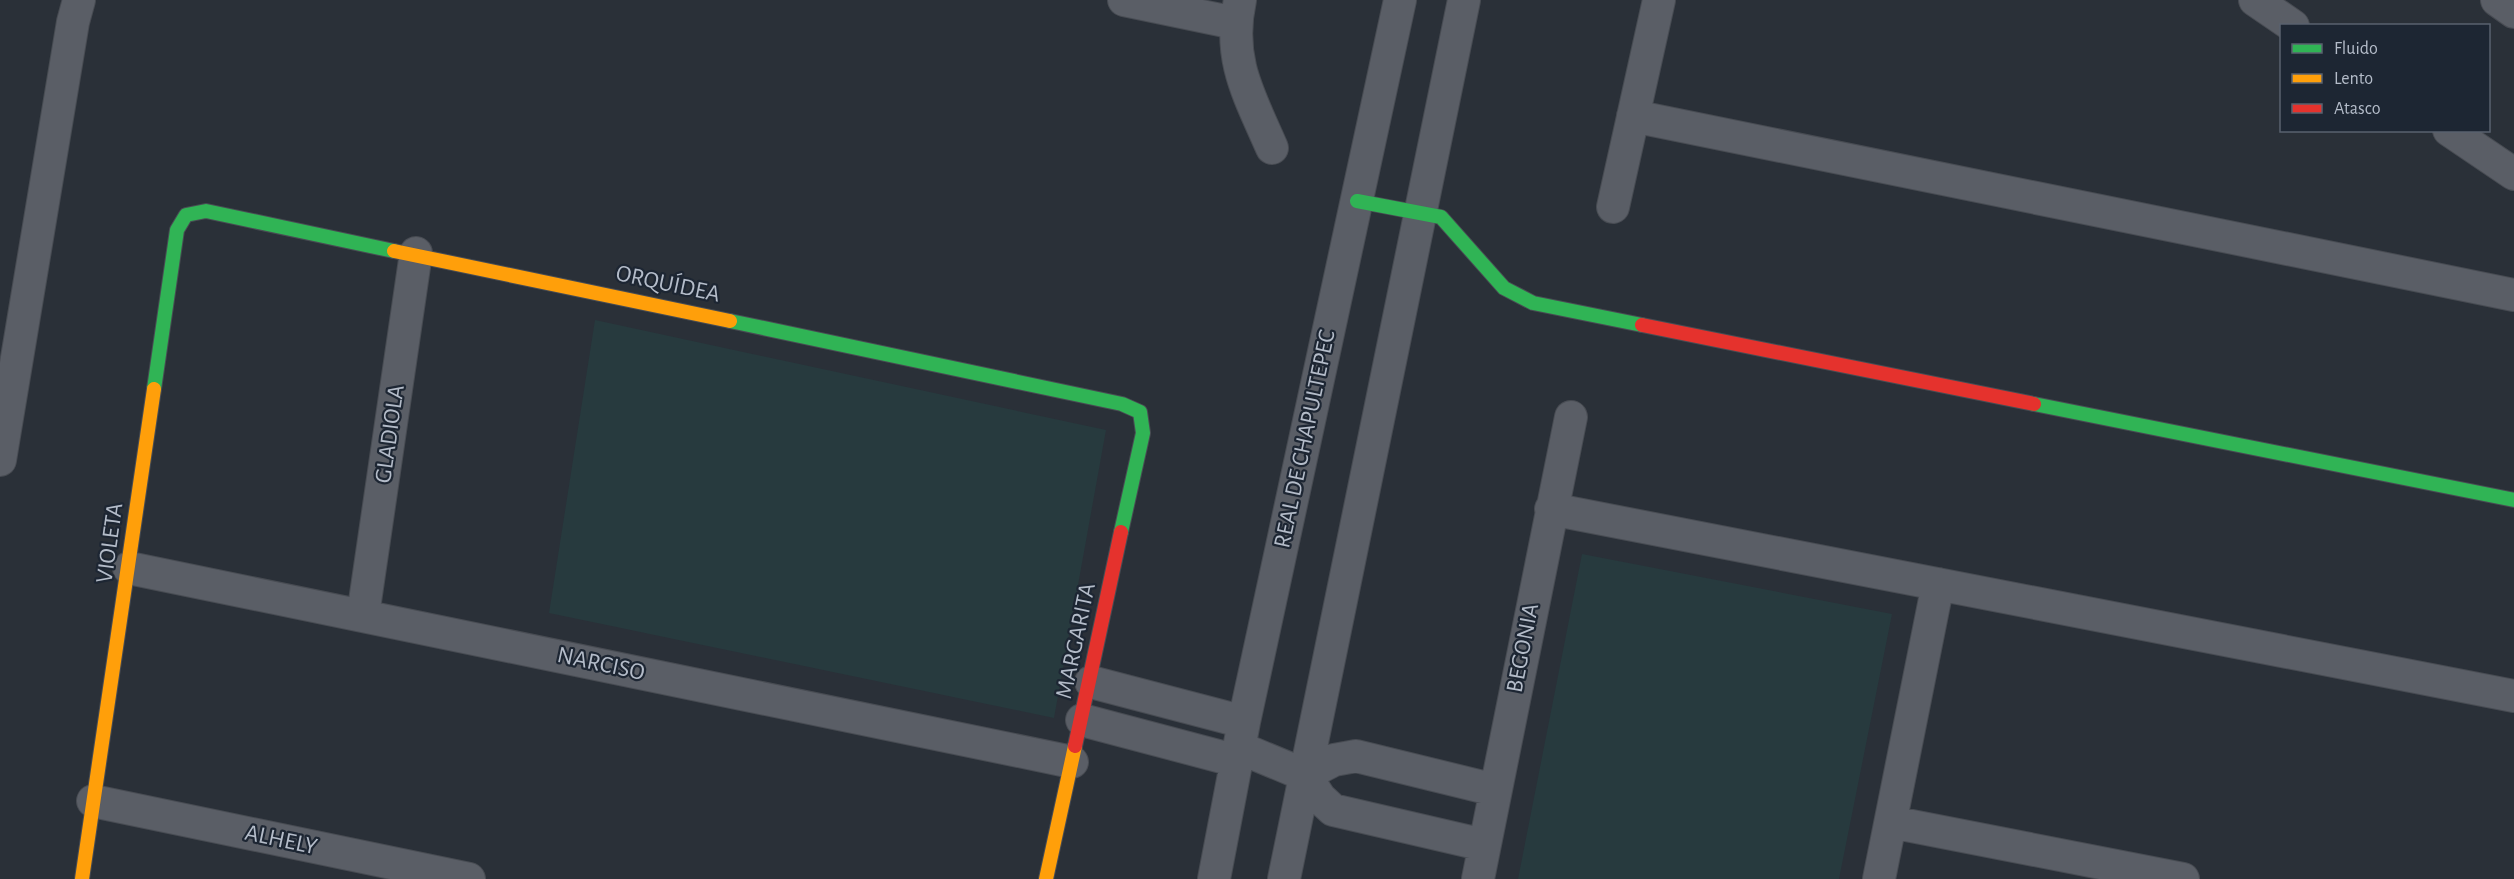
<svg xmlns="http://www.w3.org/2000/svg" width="2514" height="879" font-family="'Alegreya Sans',sans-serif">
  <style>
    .green { fill: #273a3e }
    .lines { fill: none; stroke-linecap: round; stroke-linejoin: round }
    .street-casing { stroke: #484c53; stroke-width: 34 }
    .fast-casing { stroke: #484c53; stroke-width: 16 }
    .slow-casing { stroke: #484c53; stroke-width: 16 }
    .jam-casing { stroke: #484c53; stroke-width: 16 }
    .street { stroke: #5a5e66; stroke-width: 32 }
    .fast { stroke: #30b455; stroke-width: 14 }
    .slow { stroke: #ff9f0a; stroke-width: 14 }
    .jam { stroke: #e5322d; stroke-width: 14 }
    .labels { text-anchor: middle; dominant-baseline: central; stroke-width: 4.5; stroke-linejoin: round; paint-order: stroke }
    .street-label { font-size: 24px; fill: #b4bcc9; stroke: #1d2633 }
  </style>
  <rect width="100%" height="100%" fill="#2a3038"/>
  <!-- green -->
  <path class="green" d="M595,320l511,110 -52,288 -505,-105z
    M1582,554l310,60 -53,265h-321z"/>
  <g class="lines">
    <!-- street casing -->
    <g class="street-casing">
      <path id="street" d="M1124,0l111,23
        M1240,0c-13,59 9,95 32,148
        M2255,0l38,26
        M2497,0l17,12
        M1633,116l881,179
        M2449,130l65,44
        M1613,207l46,-207
        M0,460l73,-438 6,-22
        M1551,509l963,187
        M129,568l943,194
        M363,615l53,-362
        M1091,682l153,40
        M1082,720l155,41
        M1240,748l65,27 15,23 13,12 151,35
        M1305,775l29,-15 22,-4 139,34
        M93,801l376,78
        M1891,822l292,57
        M1214,879l30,-157 156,-722
        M1284,879l180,-879
        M1478,879l93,-462
        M1879,879l59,-295"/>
    </g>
    <!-- fast casing -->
    <g class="fast-casing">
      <path id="fast" d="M1357,201l84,16 63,71 29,15 109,22
        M730,321l392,83 18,8 3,21 -22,99
        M154,389l23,-159 9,-15 20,-4 188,40
        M2034,404l480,96"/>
    </g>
    <!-- slow casing -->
    <g class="slow-casing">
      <path id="slow" d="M394,251l336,70
        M82,879l72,-490
        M1046,879l29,-133"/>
    </g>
    <!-- jam casing -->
    <g class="jam-casing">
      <path id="jam" d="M1642,325l392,79
        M1075,746l46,-214"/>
    </g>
    <!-- street -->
    <use href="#street" class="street"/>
    <!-- fast -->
    <use href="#fast" class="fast"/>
    <!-- slow -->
    <use href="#slow" class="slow"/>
    <!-- jam -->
    <use href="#jam" class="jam"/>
  </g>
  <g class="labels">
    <!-- street labels -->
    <g class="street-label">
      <text transform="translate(668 284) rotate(12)">ORQUÍDEA</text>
      <text transform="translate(390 434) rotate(-82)">GLADIOLA</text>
      <text transform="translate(1305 439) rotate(-78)">REAL DE CHAPULTEPEC</text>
      <text transform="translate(110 543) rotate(-82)">VIOLETA</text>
      <text transform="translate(1076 641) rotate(-78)">MARGARITA</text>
      <text transform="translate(1523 648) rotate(-79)">BEGONIA</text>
      <text transform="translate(601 664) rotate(12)">NARCISO</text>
      <text transform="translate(281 840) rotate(12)">ALHELY</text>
    </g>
  </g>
  <!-- legend -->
  <rect x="2280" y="24" width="210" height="108" fill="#1d2633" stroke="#59626f" stroke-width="1.5"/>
  <rect x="2292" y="44" width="30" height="9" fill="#30b455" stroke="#59626f" stroke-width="1.5"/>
  <text x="2334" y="54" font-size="18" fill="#b4bcc9">Fluido</text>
  <rect x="2292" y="74" width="30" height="9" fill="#ff9f0a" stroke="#59626f" stroke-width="1.5"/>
  <text x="2334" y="84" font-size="18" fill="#b4bcc9">Lento</text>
  <rect x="2292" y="104" width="30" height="9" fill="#e5322d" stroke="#59626f" stroke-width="1.5"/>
  <text x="2334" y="114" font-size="18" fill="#b4bcc9">Atasco</text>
</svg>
